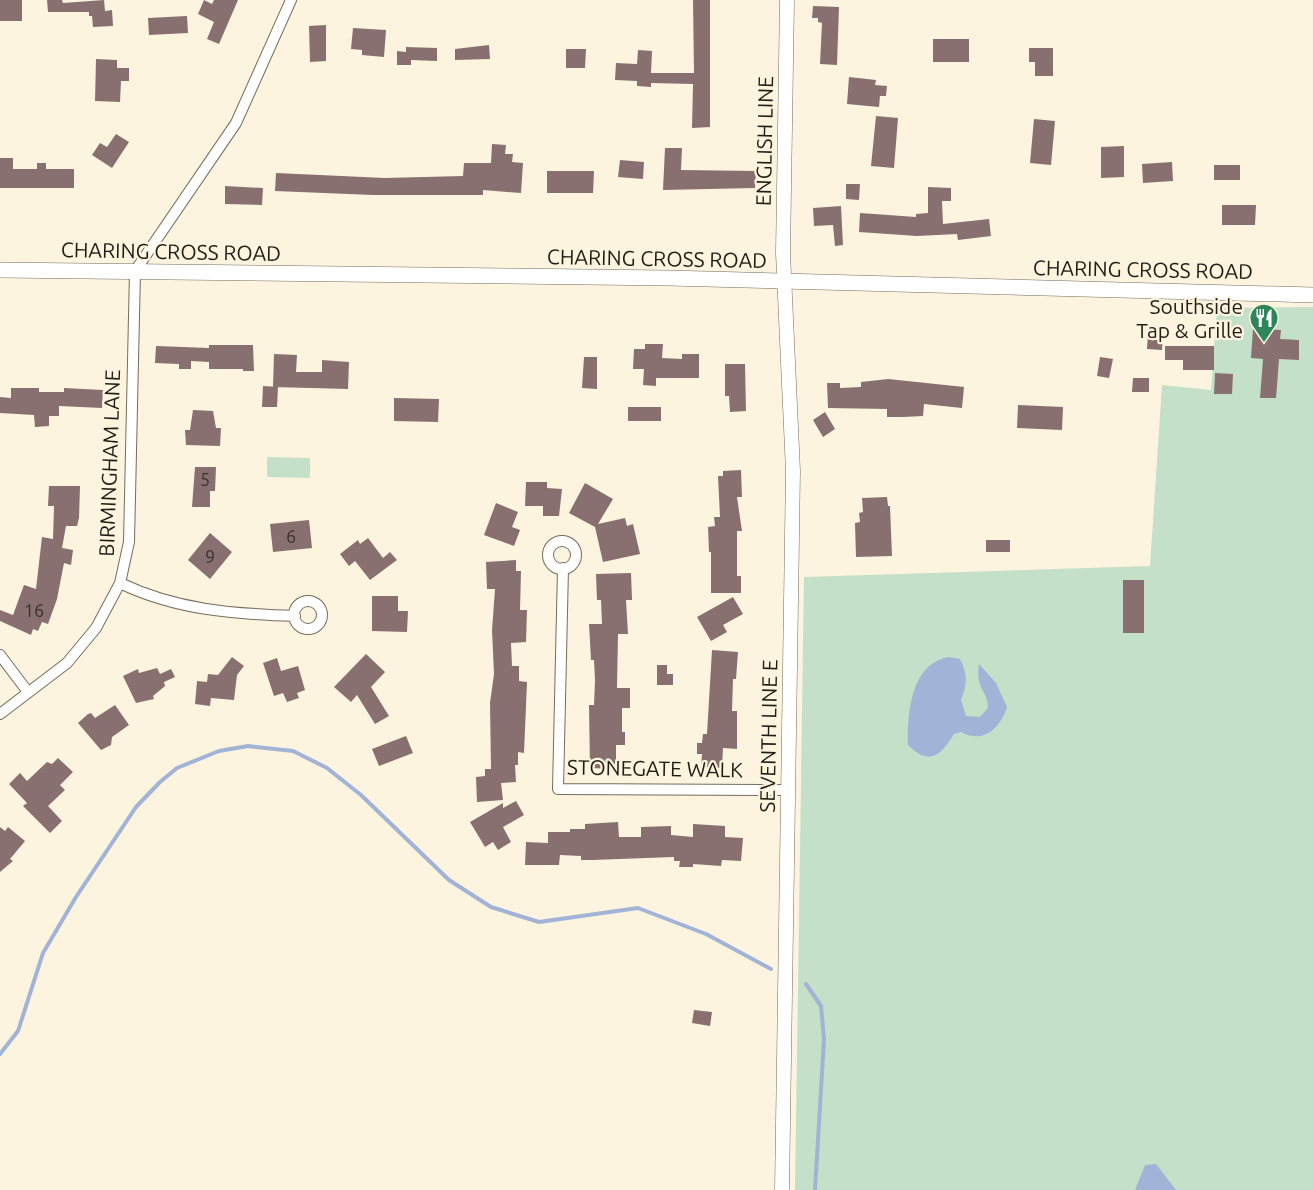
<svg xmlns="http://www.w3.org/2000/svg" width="1313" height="1190" font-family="Ubuntu,sans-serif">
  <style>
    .green { fill: #c4e0c8 }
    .water { fill: #a1b3d7 }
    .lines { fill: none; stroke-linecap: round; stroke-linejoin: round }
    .stream { stroke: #a1b3d7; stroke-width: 4 }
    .building { fill: #87706f }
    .minor-casing { stroke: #756d5b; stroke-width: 12 }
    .tertiary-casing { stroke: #756d5b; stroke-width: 15 }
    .secondary-casing { stroke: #756d5b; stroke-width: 16 }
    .minor { stroke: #fff; stroke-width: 10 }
    .tertiary { stroke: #fff; stroke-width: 14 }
    .secondary { stroke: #fff; stroke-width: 15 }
    .labels { text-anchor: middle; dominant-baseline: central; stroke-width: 4.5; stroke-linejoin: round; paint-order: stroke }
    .number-label { font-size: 18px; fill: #3a322c }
    .street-label { font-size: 21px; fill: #201d15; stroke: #fdf4df }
    .poi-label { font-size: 21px; fill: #201d15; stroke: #fdf4df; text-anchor: end }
  </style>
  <rect width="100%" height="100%" fill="#fdf4df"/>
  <!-- green -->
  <path class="green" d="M1313,307v883h-518l9,-613 346,-11 12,-181 49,5 6,-82z
    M267,457l43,1v20l-43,-1z"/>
  <!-- water -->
  <path class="water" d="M949,657l11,2c8,15 7,26 1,41l5,16 14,1 8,-9c0,-18 -13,-18 -9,-44l17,19 11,24c-7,22 -24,37 -46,25l-7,2c-13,21 -24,33 -46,11 -1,-32 3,-82 41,-88z
    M1156,1164l20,26h-41l10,-25z"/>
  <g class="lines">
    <!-- stream -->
    <path class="stream" d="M806,984l15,22 3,33 -9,151
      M0,1054l18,-23 25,-78 33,-56 60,-90 24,-25 17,-14 42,-17 29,-5 45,5 34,17 34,27 88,85 42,27 48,15 99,-14 68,26 65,35"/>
  </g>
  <!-- building -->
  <path class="building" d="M0,0h22v21h-22z
    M47,0h15l1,3 41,-3 1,11 7,-1 1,16 -20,1 -1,-11h-3v-4h-41z
    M204,0l8,4 2,-4h24l-19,44 -12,-5 7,-17 -16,-8z
    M693,0h17v127l-18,1 1,-44 -42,-1v4l-14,-1v-5l-22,-1 1,-17 21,1 1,-14 14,1 -1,22h43z
    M813,6l26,1 -2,58 -17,-1 2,-41 -4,-1v-4h-6z
    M187,16l1,17 -39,2 -1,-17z
    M326,25v36l-16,1 -1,-36z
    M353,28l33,2 -2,27 -22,-2v-5l-11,-1z
    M933,39h36v23h-36z
    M489,45l1,14 -35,1v-11z
    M406,47l31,1v13l-26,-1v5h-14v-14l9,1z
    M1029,48h24v28h-18v-14h-6z
    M566,49h20l-1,19h-19z
    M96,59l21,1v8h12v13h-8l-1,21 -25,-1z
    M849,77l27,3 -1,5 12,1 -1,10h-6l-1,11 -32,-3z
    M876,116l22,2 -4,50 -23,-2z
    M1034,119l21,2 -4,44 -21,-2z
    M116,134l13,8 -17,26 -20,-13 8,-12 7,4z
    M492,144l14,1 -1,9h8l-1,8 11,1 -2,30 -38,-3v5h-110l-98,-4 1,-18 109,5 78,-2 1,-13h27z
    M1124,146v31l-23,1v-31z
    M665,148h17l-1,22 75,1 -1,17 -92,2z
    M0,158h13v11h24v-6h9v6h28v19h-74z
    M620,160l24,2 -1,17 -25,-2z
    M1172,162l1,19 -30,2 -1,-19z
    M1214,165h26v15h-26z
    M547,171h47l-1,22h-46z
    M846,184h14l-1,16 -13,-1z
    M225,186l38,2 -1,17 -37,-1z
    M928,187l23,1v13h-9l1,23 46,-5 2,17 -33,4 -1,-6 -40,2 -58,-4 1,-19 56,4v-3l12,-1z
    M1222,205h34l-1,20h-33z
    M841,206l2,39 -8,1 -2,-21 -19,1 -1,-18z
    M1253,329l28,1 -1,9 19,1v20l-20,-1 -3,39h-16l3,-39 -12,-1z
    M1148,334l15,1 -1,15 -15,-1z
    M645,344h18l-1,14 20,1v-5h17v24h-43v8l-13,-1 1,-16h-11l1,-20h11z
    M209,345h44l1,26h-11v-2h-34v-7l-18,-1v8h-12v-5l-24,-1 1,-17 53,2z
    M1165,346h49v24h-31v-10h-18z
    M274,354l23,1 -1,17h26v-12l27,2 -1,27 -75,-2z
    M584,357h13v32l-15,-1z
    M1100,357l13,2 -4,19 -12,-2z
    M725,364h20l1,47 -16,1 -1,-16h-4z
    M1215,373l18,1 -1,20h-18z
    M1133,378h16v14h-17z
    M888,379l76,8 -2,21 -38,-4 -1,12 -20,1h-16v-8l-59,-1 -1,-25h13v5l21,-1v-5z
    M263,386l15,1 -1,20h-15z
    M11,388h28v4h25v-4l39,2 -1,18 -43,-2v10h-10v10l-14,1 -1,-12 -34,-2v-16l11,1z
    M394,398l45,1 -1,23 -44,-1z
    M1018,405l45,2 -1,23 -45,-2z
    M628,407h33v14h-33z
    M193,410l20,1 3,17h5l-1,18 -34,-1 -1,-15h5z
    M825,412l10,17 -12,8 -10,-17z
    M195,467h21l-1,24h-5v16h-18z
    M741,470l1,27h-5l5,34h-5v45h4v17h-30v-41h-2l-1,-25 7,-1 -1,-9h6l-2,-41h5v-5z
    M526,482h21v6l15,1 -3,27h-16v-10h-18z
    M585,483l28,16 -15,25 27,-6 2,8 6,-2 7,30 -37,8 -8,-35 -26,-14z
    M49,486h31l-1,32 -2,8h-11l-4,22 11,2 -2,15 -7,-2 -7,36 -9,25 -6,-2 -4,9 -5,-2 -2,6 -31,-14v-11l13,5 11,-30 12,4 6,-52 11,2 1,-33h-6z
    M887,497l1,9h2l2,50 -36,1 -1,-34 5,-1 -1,-9 4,-1 -1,-14z
    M496,503l22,9 -6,15 8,3 -6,16 -30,-11z
    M309,520l3,28 -39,4 -3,-28z
    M210,533l22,19 -22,27 -22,-19z
    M368,538l15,20 7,-6 7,8 -27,20 -15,-19 -6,5 -9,-12 18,-14 2,4z
    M986,540h24v12h-24z
    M516,560v11h5l-1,39h7l-1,32 -15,1 1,23h7v15l8,1 -3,71 -6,-1v13h-3l1,17 -15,1 2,17 -26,2 -1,-25 9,-1v-7h6l-1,-66 4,-29 -2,-44 3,-41h-8l-1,-27z
    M631,573l1,27h-6l2,34h-10l-1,54h13v20h-8v24h3v13h-9v24l-26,-1 -1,-63h5l1,-25 -1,-20h-3l-2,-36h13l-1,-24h-4l-1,-26z
    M1123,580h21v53h-21z
    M372,596h26v15h10l-1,21 -35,-1z
    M733,597l10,17 -20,11 4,7 -16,9 -14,-24z
    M712,650l26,2 -2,27h-3l-1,32h5v38l-14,-1 -1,20 -21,-1 1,-13h-5v-11h5l1,-9h4z
    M366,654l19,18 -14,15 18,29 -14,8 -18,-29 -6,7 -17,-15z
    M232,657l12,9 -7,9 -3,25 -23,-2 -1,8 -15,-2 2,-23 10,1 1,-8 10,1z
    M277,658l4,13 17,-5 7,24 -8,3 2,5 -12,4 -4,-9 -9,3 -11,-33z
    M657,665h10v9h6v11h-16z
    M157,668l3,6 11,-5 4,8 -11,5 1,4 -12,10 1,3 -18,4 -13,-27 15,-7 1,4z
    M115,705l14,20 -17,12 -1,8 -10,5 -23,-27 10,-9 3,-1 4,5z
    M406,736l7,17 -34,13 -7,-17z
    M58,758l15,14 -13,13 5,5 -17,16 14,15 -12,12 -27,-27 4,-3 -18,-19 11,-11 7,8 20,-19 5,2z
    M516,801l8,14 -21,12 8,15 -13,8 -5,-8 -8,5 -15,-25 33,-19v5z
    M618,822l1,15h22v-10l30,-1v9l22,2v-13l32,2v11l18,1 -2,23 -19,-1 -1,6 -28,-2v3h-14l1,-6h-6v-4l-82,3h-11v-4l-21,-1 -1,10h-34l1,-23 22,1v-11h22v-3h15v-5z
    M0,827l5,4 3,-4 17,14 -15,18 3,2 -13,11z
    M694,1010l18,2 -2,14 -18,-3z"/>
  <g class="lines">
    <!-- minor casing -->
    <g class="minor-casing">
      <path id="minor" d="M548 555a14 14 0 1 1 28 0a14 14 0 1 1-28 0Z
        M563,568l-5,221 230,1
        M120,583c56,27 114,31 175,33
        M294 615a14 14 0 1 1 28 0a14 14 0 1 1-28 0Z
        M0,655l28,37
        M0,714l67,-51 29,-35 24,-45 9,-41 6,-271 101,-148 55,-123"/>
    </g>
    <!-- tertiary casing -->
    <g class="tertiary-casing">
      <path id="tertiary" d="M782,1190l11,-719 -10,-218 4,-253"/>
    </g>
    <!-- secondary casing -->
    <g class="secondary-casing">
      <path id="secondary" d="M0,270l669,8 644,17"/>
    </g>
    <!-- minor -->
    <use href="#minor" class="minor"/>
    <!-- tertiary -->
    <use href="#tertiary" class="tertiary"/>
    <!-- secondary -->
    <use href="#secondary" class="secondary"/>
  </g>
  <!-- icons -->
  <defs>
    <g id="restaurant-pin" transform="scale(1.5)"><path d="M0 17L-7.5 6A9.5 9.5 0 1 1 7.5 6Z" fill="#2e855a" stroke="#fdf4df"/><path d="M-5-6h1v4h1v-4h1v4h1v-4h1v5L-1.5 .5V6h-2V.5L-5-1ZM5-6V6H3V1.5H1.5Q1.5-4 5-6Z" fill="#fff"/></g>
  </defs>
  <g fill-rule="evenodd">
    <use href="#restaurant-pin" x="1264" y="318"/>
  </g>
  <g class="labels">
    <!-- number labels -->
    <g class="number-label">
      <text x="205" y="479">5</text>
      <text x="291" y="536">6</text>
      <text x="210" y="556">9</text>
      <text x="34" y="610">16</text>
    </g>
    <!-- street labels -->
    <g class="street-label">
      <text transform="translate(764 141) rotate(-89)">ENGLISH LINE</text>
      <text transform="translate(171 251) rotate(1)">CHARING CROSS ROAD</text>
      <text transform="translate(657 258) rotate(1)">CHARING CROSS ROAD</text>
      <text transform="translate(1143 269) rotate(1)">CHARING CROSS ROAD</text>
      <text transform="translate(109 463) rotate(-88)">BIRMINGHAM LANE</text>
      <text transform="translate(768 736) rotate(-89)">SEVENTH LINE E</text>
      <text transform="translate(655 768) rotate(1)">STONEGATE WALK</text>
    </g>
    <!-- poi labels -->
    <g class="poi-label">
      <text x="1243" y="306">Southside<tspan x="1243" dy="24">Tap &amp; Grille</tspan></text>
    </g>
  </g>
</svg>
